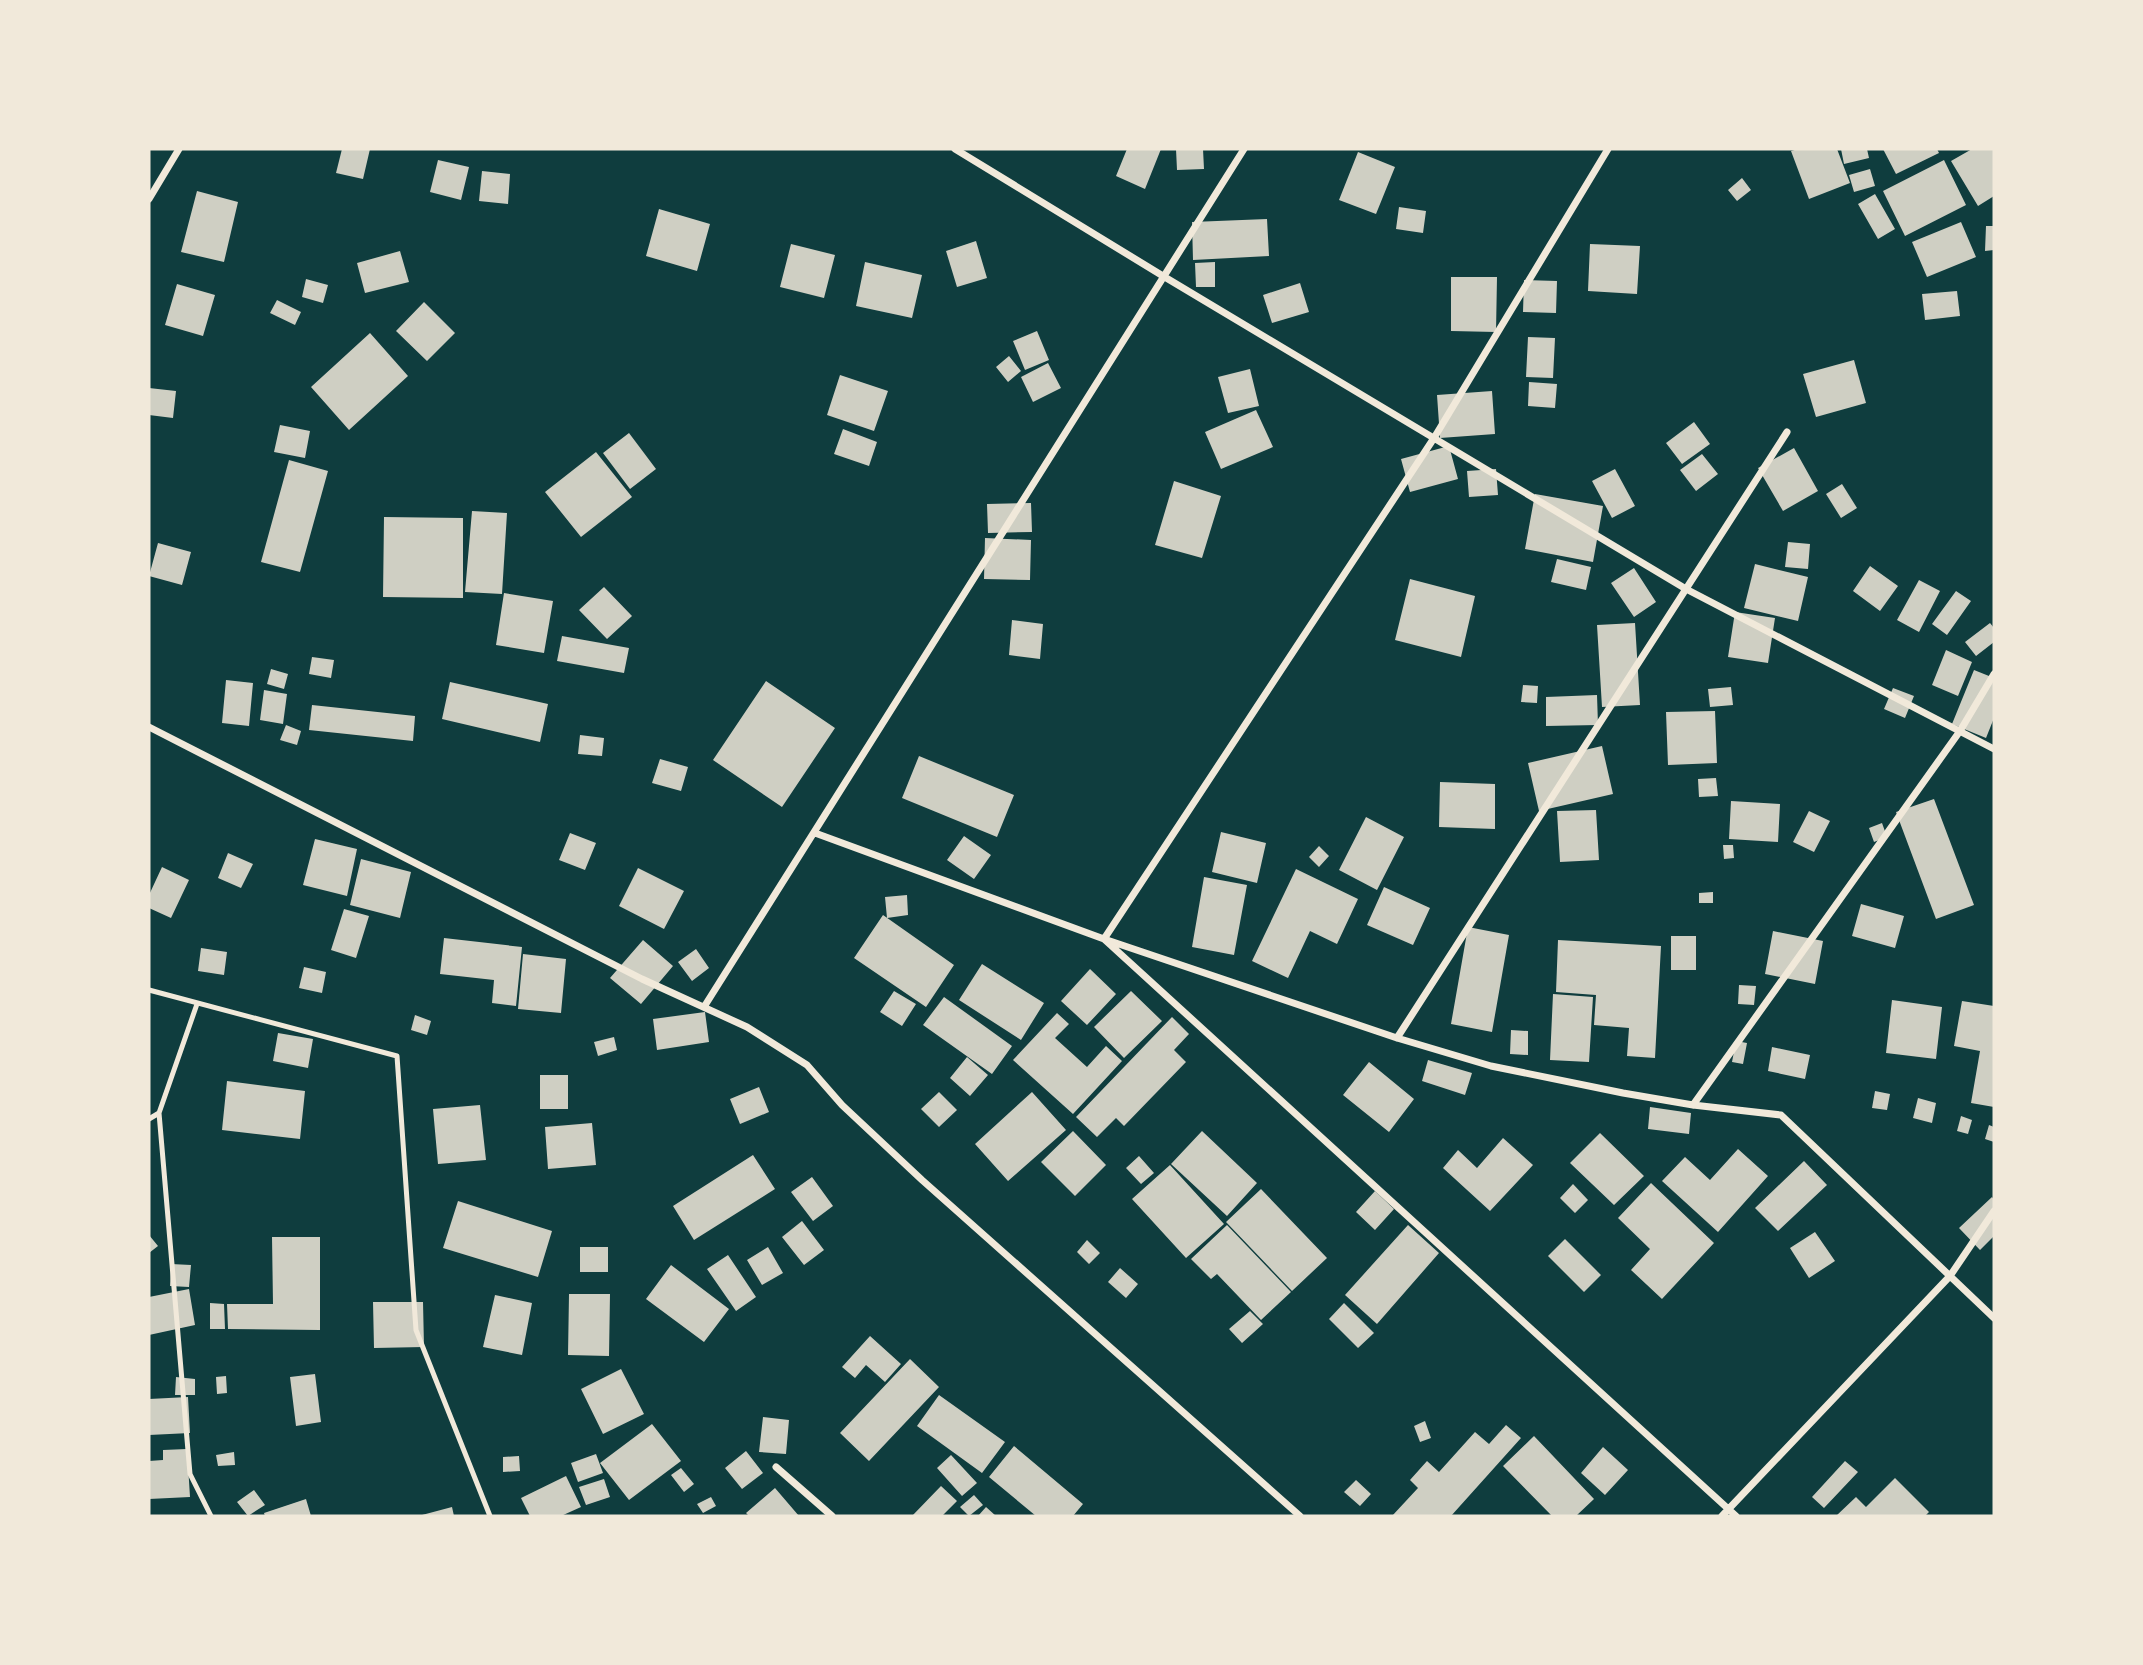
<svg xmlns="http://www.w3.org/2000/svg" width="2143" height="1665" font-family="Commissioner,sans-serif">
  <style>
    .building { fill: #cfcfc3 }
    .lines { fill: none; stroke-linecap: round; stroke-linejoin: round }
    .service { stroke: #f1e9da; stroke-width: 5 }
    .minor { stroke: #f1e9da; stroke-width: 7 }
  </style>
  <rect width="100%" height="100%" fill="#0f3d3e"/>
  <!-- building -->
  <path class="building" d="M342,149h28l-7,30 -27,-6z
    M1127,149h34l-16,40 -29,-13z
    M1176,149h27l1,20 -27,1z
    M1798,149h39l13,34 -41,16 -18,-48z
    M1841,149h26l2,9 -25,6z
    M1883,149h54l2,4 -43,21z
    M1972,149h22v47l-16,10 -27,-45z
    M1358,152l37,15 -19,47 -37,-14z
    M438,160l31,7 -8,33 -31,-8z
    M1944,160l22,45 -61,31 -22,-45z
    M1870,169l5,17 -21,6 -5,-17z
    M482,171l28,3 -2,30 -29,-3z
    M1742,178l9,12 -14,11 -9,-11z
    M197,191l41,11 -14,60 -43,-10z
    M1875,194l20,35 -17,10 -20,-35z
    M1399,207l27,4 -3,22 -27,-4z
    M659,209l51,15 -13,47 -51,-15z
    M1267,219l2,37 -76,4 -1,-38z
    M1961,222l15,35 -49,20 -15,-35z
    M1986,226h8v24l-9,1z
    M976,241l11,37 -30,9 -11,-36z
    M791,244l44,11 -11,43 -44,-11z
    M1590,244l50,2 -3,48 -49,-3z
    M400,251l9,31 -44,11 -8,-30z
    M865,262l57,13 -10,43 -56,-12z
    M1215,262v25h-19l-1,-24z
    M1451,277h46l-1,55 -45,-1z
    M306,279l22,6 -5,18 -21,-6z
    M1524,280l33,1 -1,32 -33,-1z
    M1300,283l9,29 -37,11 -9,-28z
    M177,284l38,11 -12,41 -38,-11z
    M1957,291l3,25 -35,4 -3,-26z
    M277,300l24,12 -6,13 -25,-12z
    M424,302l31,31 -28,28 -31,-30z
    M1037,331l12,29 -24,10 -12,-29z
    M370,333l38,43 -59,54 -38,-43z
    M1528,337l27,1 -2,40 -27,-1z
    M1009,356l12,15 -13,11 -12,-15z
    M1854,360l12,43 -50,14 -13,-43z
    M1048,363l13,25 -28,14 -12,-25z
    M1250,369l9,37 -31,7 -10,-36z
    M840,375l48,16 -14,40 -47,-16z
    M1529,382l28,2 -2,24 -27,-2z
    M149,388l27,3 -3,27 -24,-3z
    M1492,391l3,43 -55,4 -3,-43z
    M1256,410l17,37 -52,22 -16,-37z
    M1694,422l16,22 -28,20 -16,-21z
    M280,425l30,6 -5,27 -31,-6z
    M843,429l34,13 -8,24 -35,-12z
    M629,433l27,36 -26,20 -27,-36z
    M1449,446l9,33 -48,13 -9,-33z
    M1794,448l24,43 -35,20 -25,-43z
    M596,452l36,45 -51,40 -36,-45z
    M1702,454l16,20 -22,17 -16,-21z
    M289,460l39,11 -28,101 -39,-10z
    M1496,469l2,26 -29,2 -2,-26z
    M1615,469l20,37 -23,12 -20,-37z
    M1174,481l47,15 -19,62 -47,-13z
    M1842,484l15,24 -16,10 -15,-24z
    M1535,494l68,12 -10,56 -68,-13z
    M1031,503l1,29 -44,1 -1,-29z
    M472,511l35,2 -5,81 -37,-2z
    M384,517l79,1v80l-80,-1z
    M985,538l46,2 -1,40 -46,-1z
    M1788,542l22,2 -2,25 -23,-2z
    M158,543l33,9 -9,33 -33,-9z
    M1557,559l34,8 -5,23 -35,-8z
    M1755,564l53,13 -10,44 -54,-13z
    M1870,566l28,20 -18,25 -27,-20z
    M1634,568l22,34 -22,15 -23,-34z
    M1410,579l65,17 -14,61 -66,-17z
    M1919,580l21,11 -21,41 -22,-12z
    M604,587l28,29 -25,23 -28,-29z
    M1956,591l15,10 -24,34 -15,-11z
    M504,593l49,8 -9,52 -48,-8z
    M1735,612l40,6 -7,45 -40,-6z
    M1012,620l31,4 -3,35 -31,-4z
    M1635,623l5,82 -38,2 -5,-82z
    M1990,623l4,5v14l-18,14 -11,-14z
    M562,636l67,12 -5,25 -67,-12z
    M1946,650l26,12 -14,34 -26,-11z
    M312,657l22,3 -3,18 -22,-4z
    M271,669l17,5 -4,15 -17,-5z
    M1974,670l20,8v40l-8,20 -34,-14z
    M226,680l27,3 -4,43 -27,-3z
    M766,681l69,47 -53,79 -69,-47z
    M450,682l98,22 -8,38 -98,-23z
    M1523,685l15,1 -1,17 -16,-1z
    M1731,687l2,18 -23,2 -2,-18z
    M1893,688l21,8 -9,22 -21,-9z
    M264,690l23,4 -4,30 -23,-4z
    M1597,695l1,30 -52,1v-29z
    M312,705l103,11 -2,25 -104,-11z
    M1715,711l2,52 -49,2 -2,-53z
    M286,725l15,6 -4,14 -17,-5z
    M580,735l24,3 -2,18 -24,-2z
    M1602,746l11,48 -74,17 -11,-48z
    M919,756l95,39 -17,42 -95,-39z
    M660,759l28,8 -7,24 -29,-8z
    M1716,778l2,18 -19,1 -1,-18z
    M1440,782l55,2v45l-56,-2z
    M1934,799l40,106 -38,14 -40,-107z
    M1731,801l49,3 -2,38 -49,-3z
    M1596,810l3,50 -39,2 -3,-51z
    M1809,811l21,10 -16,31 -21,-10z
    M1366,817l38,20 -27,53 -38,-20z
    M1882,823l5,14 -13,5 -5,-14z
    M1221,832l45,11 -9,40 -45,-11z
    M570,833l26,10 -11,27 -26,-10z
    M964,836l27,19 -17,24 -27,-19z
    M315,839l42,10 -10,47 -44,-11z
    M1723,845h10l1,13 -10,1z
    M1319,846l10,10 -10,11 -10,-10z
    M228,853l25,11 -12,24 -23,-10z
    M361,859l50,13 -11,46 -50,-13z
    M162,867l27,13 -18,38 -22,-10v-13z
    M638,868l46,23 -20,38 -45,-23z
    M1296,869l62,30 -21,45 -27,-13 -22,47 -36,-17z
    M1204,877l43,8 -13,70 -42,-8z
    M1384,887l46,21 -17,37 -46,-20z
    M1713,892v11h-14v-10z
    M907,895l1,20 -21,3 -2,-21z
    M1861,904l43,12 -9,32 -43,-12z
    M344,909l25,7 -13,42 -25,-8z
    M883,915l71,50 -28,42 -72,-49z
    M1468,927l41,8 -17,97 -41,-8z
    M1773,931l50,10 -8,43 -50,-10z
    M1671,936h25v34h-25z
    M444,938l78,9 -6,59 -24,-3 2,-23 -54,-6z
    M643,940l30,26 -32,38 -31,-26z
    M1558,940l103,6 -6,112 -28,-2 2,-28 -35,-3 2,-30 -40,-3z
    M201,948l26,4 -3,23 -26,-4z
    M696,949l13,19 -17,13 -14,-19z
    M523,954l43,5 -5,54 -43,-4z
    M982,964l62,39 -23,37 -62,-40z
    M304,967l22,5 -4,21 -23,-5z
    M1090,969l26,25 -29,31 -26,-24z
    M1739,985l17,1 -2,19 -16,-1z
    M894,991l22,13 -14,22 -22,-14z
    M1131,991l31,30 -38,37 -30,-31z
    M1553,994l40,3 -4,65 -39,-2z
    M944,997l68,49 -20,28 -69,-49z
    M1892,1000l50,7 -6,52 -50,-6z
    M1962,1001l32,5v101l-23,-4 9,-52 -26,-5z
    M705,1012l4,30 -52,8 -4,-31z
    M1057,1013l12,11 -14,14 32,29 19,-21 16,15 -49,53 -60,-54z
    M415,1015l16,6 -4,14 -16,-5z
    M1172,1017l17,17 -15,16 12,12 -62,64 -8,-8 -19,19 -21,-20z
    M1511,1030l17,1v24l-18,-1z
    M278,1033l35,6 -5,29 -35,-7z
    M614,1037l3,13 -19,6 -4,-14z
    M1736,1041l11,2 -4,21 -11,-2z
    M1772,1047l38,8 -5,24 -37,-8z
    M967,1057l21,18 -18,21 -20,-18z
    M1428,1060l44,13 -7,22 -43,-14z
    M1369,1062l45,37 -25,33 -46,-37z
    M540,1075h28v34h-28z
    M227,1081l78,10 -5,48 -78,-9z
    M759,1087l10,25 -29,12 -10,-25z
    M1875,1091l15,3 -3,16 -15,-2z
    M939,1092l18,18 -18,17 -18,-18z
    M1032,1092l34,38 -58,51 -33,-37z
    M1918,1098l18,5 -4,20 -19,-5z
    M480,1105l6,55 -48,4 -5,-55z
    M1650,1107l41,6 -2,21 -41,-5z
    M1961,1116l11,4 -4,14 -11,-3z
    M592,1123l4,42 -48,4 -3,-42z
    M1989,1125l5,2v15l-9,-3z
    M1073,1131l33,34 -31,31 -34,-34z
    M1202,1131l55,52 -30,33 -56,-52z
    M1600,1133l44,43 -30,29 -44,-42z
    M1503,1138l30,27 -43,46 -47,-43 15,-18 19,18z
    M1738,1149l30,27 -50,56 -56,-51 23,-24 25,23z
    M753,1155l22,34 -81,51 -21,-34z
    M1139,1156l15,17 -13,11 -15,-16z
    M1804,1161l23,24 -49,46 -23,-23z
    M1170,1165l54,59 -38,34 -54,-59z
    M812,1177l21,29 -20,15 -22,-29z
    M1651,1183l63,60 -52,56 -31,-29 19,-21 -32,-31z
    M1573,1184l15,16 -13,13 -15,-15z
    M1261,1189l66,69 -35,33 -66,-69z
    M1375,1191l19,18 -19,21 -19,-18z
    M1992,1197l2,3v36l-14,14 -21,-22z
    M458,1201l94,30 -14,46 -95,-29z
    M802,1221l22,29 -20,15 -22,-28z
    M1227,1225l64,67 -30,28 -44,-46 -6,5 -20,-20z
    M1408,1225l31,28 -62,71 -32,-29z
    M1815,1232l20,29 -26,17 -19,-30z
    M149,1235l9,11 -9,7z
    M272,1237h48v93l-92,-1 -1,-25h46z
    M1565,1239l36,36 -17,17 -36,-36z
    M1087,1240l13,13 -11,11 -12,-12z
    M580,1247h28v25h-28z
    M768,1247l15,26 -21,12 -15,-25z
    M728,1255l28,42 -20,14 -29,-42z
    M171,1264l20,1 -2,22 -19,-1z
    M671,1265l58,44 -25,33 -58,-43z
    M1120,1268l18,16 -12,14 -18,-16z
    M189,1289l6,36 -46,10v-38z
    M569,1294h41l-1,62 -41,-1z
    M495,1295l37,8 -10,52 -39,-8z
    M373,1302h50l1,45 -50,1z
    M210,1303l14,1 1,25h-15z
    M1344,1303l30,30 -16,15 -29,-29z
    M1250,1311l13,13 -21,19 -13,-14z
    M870,1336l31,28 -16,18 -19,-17 -11,13 -13,-11z
    M910,1359l29,28 -70,74 -29,-28z
    M621,1369l23,45 -41,20 -22,-45z
    M315,1374l6,48 -25,4 -6,-49z
    M226,1376l1,17 -10,1 -1,-17z
    M176,1377l19,2v16h-20z
    M939,1395l66,47 -23,31 -65,-47z
    M188,1397l2,36 -41,2v-36z
    M763,1417l26,3 -3,34 -27,-2z
    M1425,1421l6,17 -11,4 -6,-16z
    M652,1424l29,37 -52,39 -29,-37z
    M1506,1425l15,13 -70,78h-59l26,-28 -8,-8 17,-19 12,11 36,-40 14,12z
    M1534,1436l60,63 -18,17h-24l-49,-50z
    M1014,1446l69,58 -10,12h-37l-47,-39z
    M1603,1447l25,23 -23,25 -24,-22z
    M187,1449l3,48 -41,2v-38l14,-1v-10z
    M746,1451l17,22 -21,16 -17,-21z
    M234,1452l1,13 -17,1 -2,-11z
    M596,1454l7,19 -25,9 -7,-19z
    M951,1455l26,28 -15,13 -25,-28z
    M519,1456l1,15 -17,1v-15z
    M1845,1461l13,11 -34,36 -12,-11z
    M681,1468l13,16 -10,8 -13,-17z
    M566,1476l15,31 -20,9h-31l-9,-18z
    M1895,1478l34,34 -4,4h-89l20,-19 10,10z
    M604,1479l6,18 -24,8 -7,-18z
    M1356,1480l15,14 -11,12 -16,-14z
    M941,1486l16,15 -15,15h-30z
    M775,1488l24,28h-50l-3,-3z
    M254,1490l11,15 -17,11 -11,-14z
    M974,1495l9,10 -14,11 -9,-9z
    M711,1497l5,9 -13,7 -6,-9z
    M306,1499l5,17h-46l-1,-3z
    M452,1507l2,9h-32v-1z
    M986,1507l10,9h-18z"/>
  <g class="lines">
    <!-- service -->
    <path class="service" d="M149,990l248,66 19,274 74,186
      M159,1113l31,361 21,42
      M149,1119l10,-6 38,-109"/>
    <!-- minor -->
    <path class="minor" d="M955,149l208,127 523,313 308,160
      M1608,149l-174,289 -330,501 293,99 94,28 132,27 70,12 88,10 213,203
      M149,199l30,-50
      M149,727l493,252 105,48 60,38 35,40 80,75 378,336
      M815,833l289,106 632,577
      M704,1007l540,-858
      M1397,1038l390,-606
      M1693,1105l267,-374 34,-57
      M776,1467l56,49
      M1722,1516l228,-240 44,-65"/>
  </g>
  <!-- border -->
  <rect width="2143" height="1665" fill="none" stroke="#f1e9da" stroke-width="301"/>
</svg>
